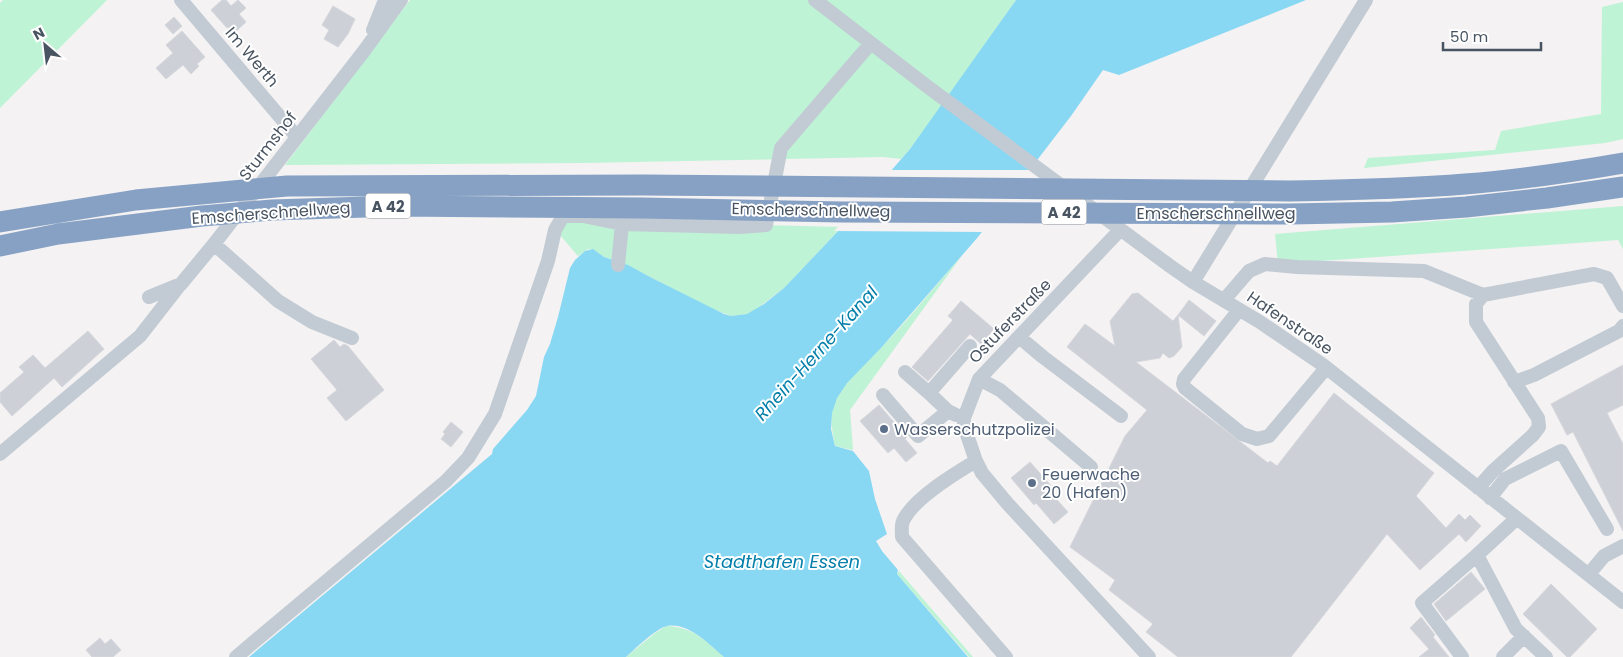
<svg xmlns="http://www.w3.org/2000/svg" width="1623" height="657" font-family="Poppins,sans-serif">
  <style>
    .green { fill: #bef3d5 }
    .water { fill: #88d8f4 }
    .pier { fill: #f4f2f2 }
    .building { fill: #cdd0d6; stroke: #d5d7dd }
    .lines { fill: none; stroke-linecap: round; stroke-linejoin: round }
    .minor { stroke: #c2cbd4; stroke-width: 14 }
    .highway { stroke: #86a1c4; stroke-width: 21 }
    .service-dot { fill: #5c6f8a; stroke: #fff; stroke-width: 2 }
    .labels { text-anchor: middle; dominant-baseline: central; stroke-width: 4; stroke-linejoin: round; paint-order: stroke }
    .shield { fill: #fff; stroke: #7f8790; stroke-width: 1 }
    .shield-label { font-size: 15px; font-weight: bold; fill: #485461 }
    .street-label { font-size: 16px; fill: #485461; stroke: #fff }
    .service-label { font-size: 16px; fill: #4e5e75; stroke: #fff; text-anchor: start }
    .water-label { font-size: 18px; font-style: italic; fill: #037faa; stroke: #fff }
  </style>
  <rect width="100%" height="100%" fill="#f4f2f2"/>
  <!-- green -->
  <path class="green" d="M3,0h104l-107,108v-105z
    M410,0h606l-75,107 -31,42 -9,10 -18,-2 -300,6 -298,2z
    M1623,2v137l-18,4 -241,25 4,-10 127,-8 6,-19 100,-17 1,-107z
    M1623,206v43l-5,-9 -340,24 -3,-30z
    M570,220l272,7 -58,61 -29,22 -8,4 -16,2 -21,-8 -83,-43 -23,-8 -10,-7 -6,-1 -10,7 -25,-29z
    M963,254l-113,156 3,40 -18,-4c-3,-18 -7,-31 2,-48 9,-19 29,-34 43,-49 29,-30 55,-63 83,-95z
    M899,571l74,86h-4l-72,-83z
    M666,626c27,1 39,14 58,31h-98l29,-24z"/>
  <!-- water -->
  <path class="water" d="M1016,0h290l-187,75 -16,-5 -32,46 -93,121 -97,111 -34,35 -10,15 -5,15 -1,16 4,17 18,5 16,20 6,28 12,35 -11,7 6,10 16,19 -1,4 71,83h-244c-15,-13 -36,-35 -57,-31 -12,3 -32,23 -41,31h-377l243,-203 1,-5 34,-39 9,-14 8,-39 6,-13 8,-27 12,-49 5,-8 10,-9 8,-2 11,8 24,8 24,13 72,36 7,2 16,-2 17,-10 20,-16 58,-61 68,-78z"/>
  <!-- pier -->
  <path class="pier" d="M888,170h145l-49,62 -150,-1z"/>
  <!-- building -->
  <path class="building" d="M222,0h4l5,6 7,-6 8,8 -7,6 7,8 -12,11 -6,-6 -1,1 -16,-18z
    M333,6l22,13 -7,15 -10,13 -14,-8 5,-9 -7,-5z
    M174,17l8,9 -9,8 -8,-9z
    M182,31l23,26 -8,7 2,2 -8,8 -8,-9 -17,14 -10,-11 17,-15 -7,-8z
    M1138,293l35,28 5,-6 4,32 -8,9 -5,2 -6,-5 -3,5 -24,4 132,101 2,-2 7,5 57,-73 100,80 -18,23 30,32 13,-14 6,6 5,-5 11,11 -15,16 -7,-8 -39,36 -33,-36 -96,123h-113l-32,-25 7,-8 -44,-34 6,-10 -45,-33 55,-111 22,-26 -80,-63 18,-23 30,22 -5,-25 22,-27z
    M1189,300l27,21 -12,15 -26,-21z
    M961,301l33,28 -13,15 -11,-10 -42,47 -16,-14 41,-47 -5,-4z
    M88,331l16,18 -42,38 -8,-9 -42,38 -12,-14v-9l24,-21 -5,-5 14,-12 12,13z
    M334,340l6,7 4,-3 4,2 36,44 -38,31 -19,-23 10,-8 -26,-31z
    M1623,365v40l-16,8 16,31v87l-50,-99 -6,3 -16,-31z
    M879,405l28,32 -2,2 12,14 -11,9 -12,-14 -6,5 -28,-32z
    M451,422l12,10 -12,15 -10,-8 4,-5 -2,-2z
    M1030,462l23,26 -4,3 19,21 -14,12 -18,-21 -2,2 -23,-27z
    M1471,572l14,17 -39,32 -12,-17z
    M1551,584l46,45 -27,28h-3l-44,-43z
    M1421,617l14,18 -2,2 16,20h-30l10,-8 -19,-21z
    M100,638l5,6 6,-5 10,11 -8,7h-21l-6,-7z"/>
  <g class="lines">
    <!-- minor -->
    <path class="minor" d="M181,0l116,137
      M815,0l113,87 242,179 23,16 67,40 63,43 300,237
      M373,30l12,-30
      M1120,230l-141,149 -15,39v8l12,35 6,12 25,30 142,154
      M214,244l64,57 34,21 40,16
      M618,265l4,-41
      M1193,282l173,-282
      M149,297l32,-13 33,-40 150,-193 37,-51
      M1224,300l25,-29 16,-7 32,3 127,4 59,24
      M1239,310l-55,69 -1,5 2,4 57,46 15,5 12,-3 57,-68
      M1019,337l24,20 78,59
      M905,372l24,21 41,-47
      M979,379l21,11 91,77
      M1514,382l20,-7 85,-44 4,-5
      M929,393l19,18 8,4
      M883,395l35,41 30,-25
      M0,454l140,-118 39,-50
      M976,461c-22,13 -63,38 -73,60 -2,5 -1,11 -1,16l104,120
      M1478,488l15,-17 40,-36 6,-8 -1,-9 -62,-96v-18l7,-9 111,-21 13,4 16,28
      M1490,498l15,-19 56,-28 46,78
      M1516,519l-39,36 39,74 30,28
      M1589,574l15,-18 19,-10
      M236,657l210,-176 22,-23 27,-44 53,-153 7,-31 8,-14h20l39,8 117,3 27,-2 15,-77 90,-105
      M1462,657l-40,-54 55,-48
      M1503,657l21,-21"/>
    <!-- highway -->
    <path class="highway" d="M0,222l136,-22 151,-14 356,-1 647,6c59,-1 117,-2 175,-7 53,-4 106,-12 158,-21
      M0,246l58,-12 144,-18 70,-6 125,-4 246,2 199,4 448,2 102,-2 74,-5 81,-9 76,-11"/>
  </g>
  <!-- markers -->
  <g class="service-dot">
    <circle cx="884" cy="429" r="5"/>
    <circle cx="1032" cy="483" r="5"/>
  </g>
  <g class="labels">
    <!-- shield labels -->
    <g class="shield">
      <rect x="365.5" y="193.5" width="45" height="25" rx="4"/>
      <rect x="1041.5" y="199.5" width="45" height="25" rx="4"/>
    </g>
    <g class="shield-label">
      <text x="388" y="206">A 42</text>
      <text x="1064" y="212">A 42</text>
    </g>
    <!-- street labels -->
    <g class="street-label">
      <text transform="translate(252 57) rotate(50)">Im Werth</text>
      <text transform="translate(268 146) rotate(-52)">Sturmshof</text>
      <text transform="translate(811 210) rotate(1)">Emscherschnellweg</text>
      <text transform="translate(271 213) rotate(-4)">Emscherschnellweg</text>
      <text x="1216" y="213">Emscherschnellweg</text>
      <text transform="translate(1010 321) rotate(-46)">Ostuferstraße</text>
      <text transform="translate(1290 323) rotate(34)">Hafenstraße</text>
    </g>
    <!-- service labels -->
    <g class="service-label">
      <text x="894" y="429">Wasserschutzpolizei</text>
      <text x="1042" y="474">Feuerwache<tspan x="1042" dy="18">20 (Hafen)</tspan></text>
    </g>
    <!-- water labels -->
    <g class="water-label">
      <text transform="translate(816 353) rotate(-48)">Rhein-Herne-Kanal</text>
      <text x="782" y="561">Stadthafen Essen</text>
    </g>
  </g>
  <!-- north arrow -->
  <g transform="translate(45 45) rotate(332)" stroke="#ffffff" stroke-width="4" paint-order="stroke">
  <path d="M0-4L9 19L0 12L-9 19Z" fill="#485461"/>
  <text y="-8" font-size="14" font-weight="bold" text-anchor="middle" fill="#485461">N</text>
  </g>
  <!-- scale -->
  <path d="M1443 42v8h98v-8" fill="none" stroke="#485461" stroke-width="2.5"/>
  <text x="1450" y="42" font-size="15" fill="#485461" stroke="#ffffff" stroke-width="4" paint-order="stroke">50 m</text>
</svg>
